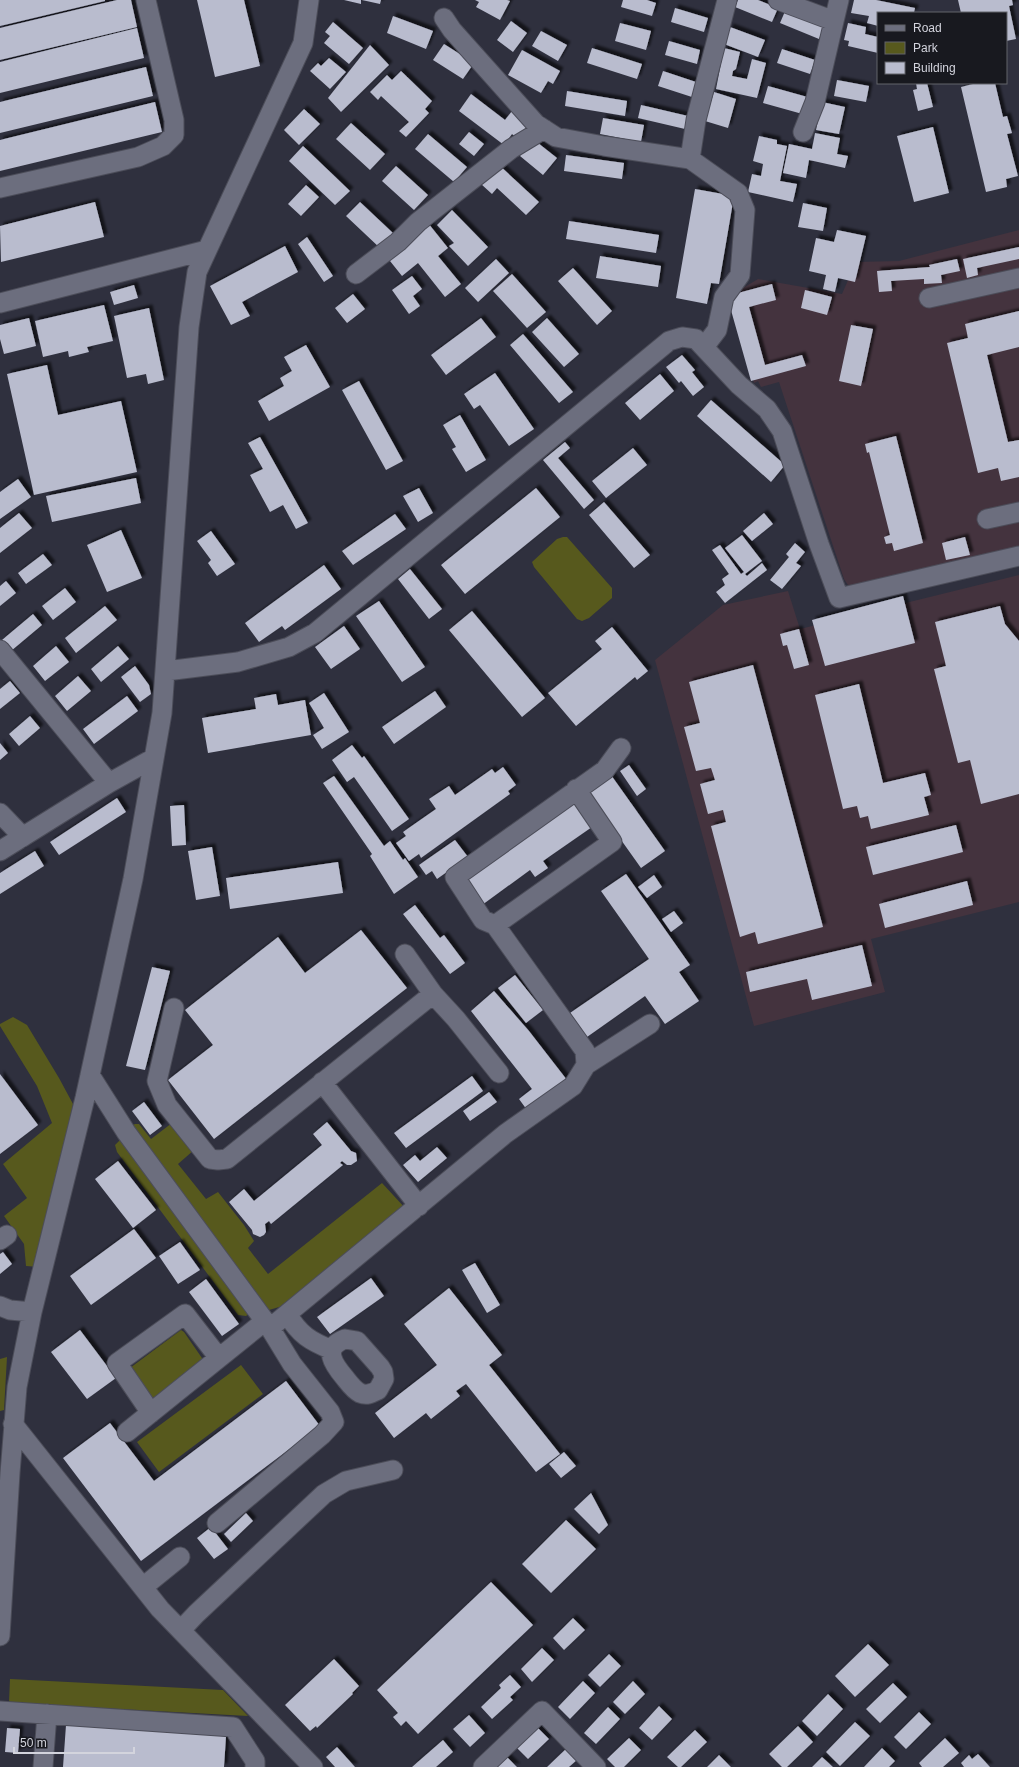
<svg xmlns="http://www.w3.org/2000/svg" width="1019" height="1767" font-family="Arial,sans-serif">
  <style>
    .industrial { fill: #44333e }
    .green { fill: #57591d }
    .building { fill: #b9bcce; filter: url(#shadow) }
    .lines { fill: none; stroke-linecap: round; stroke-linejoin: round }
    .minor-casing { stroke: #4c4d59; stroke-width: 21 }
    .minor { stroke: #6c6e7e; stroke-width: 19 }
  </style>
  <defs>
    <filter id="shadow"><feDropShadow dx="3.5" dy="-3.5" stdDeviation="1" flood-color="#0009"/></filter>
  </defs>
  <rect width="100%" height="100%" fill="#2f303e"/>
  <!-- industrial -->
  <path class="industrial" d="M1019,230v318l-162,40 -9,-3 -4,-6 -65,-197 -18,5 -3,-6 -4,2 -24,-87 28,-17 84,15 14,-32 43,-1z
    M1019,575v327l-148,37 14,53 -131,34 -99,-366 68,-55 65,-14 12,38z"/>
  <!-- green -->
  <path class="green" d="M563,537h4l45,51v10l-23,20 -7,3 -5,-2 -43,-52 -2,-5 25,-23z
    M13,1017l14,8 32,53 14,26 -34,163 -13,-1 -2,-22 -20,-28 23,-18 -24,-34 49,-41 -15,-37 -37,-60v-2z
    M172,1123l22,27 -16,14 28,35 12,-7 26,33 10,16 -6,7 20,26 114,-91 24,26 -120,96 -17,5 -8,-5 -130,-179 4,-2h4l12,15z
    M120,1140l130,173 -4,3 -8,-1 -121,-163 -2,-7z
    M181,1330l3,2 20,29 -50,39 -4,-2 -20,-30z
    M7,1357l-3,53 -4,1v-52z
    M241,1365l22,29 -104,78 -22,-30z
    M10,1679l213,11 25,26 -239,-13z"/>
  <!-- building -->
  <path class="building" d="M0,0h105v1l-105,25z
    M117,0h14l6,27 -137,33v-32z
    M197,0h47l16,66 -45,11z
    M344,0h17v4z
    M362,0h19l-1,4z
    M475,0h32l3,1 -10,19 -24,-13 3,-5z
    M623,0h24l9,3 -4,13 -31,-9z
    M738,0h20l20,8 -6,14 -37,-15z
    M854,0h22l39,8 -1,5h-36v13l-11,-3 2,-7 -18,-3z
    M958,0h54l1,5 -4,1 7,33 -10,2v-28h-45z
    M675,8l33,10 -4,14 -33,-10z
    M786,9l39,15 -6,15 -39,-16z
    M393,16l40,15 -7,18 -39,-16z
    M511,21l16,12 -14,19 -16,-12z
    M333,22l30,26 -14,16 -25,-21 6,-7 -5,-4z
    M620,23l31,8 -5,19 -31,-9z
    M848,23l18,4 -1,7 13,3v16l-30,-7 1,-5 -5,-1z
    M730,27l35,13 -7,17 -34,-13z
    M137,28l7,30 -144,35v-31z
    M541,31l26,14 -9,16 -26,-15z
    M669,41l31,9 -3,14 -32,-9z
    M444,44l30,19 -11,16 -30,-19z
    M370,45l19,20 -48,47 -13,-14z
    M592,48l50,16 -5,15 -50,-16z
    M724,48l16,4 -4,17 -3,2 -1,5 15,3 5,-20 14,4 -9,35 -41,-9z
    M782,49l33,11 -5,14 -33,-11z
    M522,50l38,21 -7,13 -5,-3 -7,12 -33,-18z
    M329,58l17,14 -16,17 -20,-18 8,-8 3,3z
    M146,67l7,29 -153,37v-31z
    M401,71l31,30 -7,8 4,4 -23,24 -7,-6 10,-9 -28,-26 -3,4 -8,-8 17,-17 5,5z
    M663,71l36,12 -4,15 -37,-12z
    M837,80l32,6 -3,16 -32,-6z
    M916,83h11l6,24 -15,4 -5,-21 4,-1z
    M977,83h18l8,34 4,-1 5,17 -5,1 11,42 -12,3 1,8 -21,5 -25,-105z
    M768,86l43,12 -5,17 -43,-12z
    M567,91l60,10 -2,15 -60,-10z
    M714,92l22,7 -8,29 -23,-7z
    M471,94l34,26 7,-9 17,13 -11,15 -6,-5 -8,11 -45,-34z
    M155,102l7,30 -162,39v-31z
    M822,102l23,5 -6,27 -23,-4z
    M641,105l47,11 -3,13 -47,-11z
    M304,109l16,15 -21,21 -15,-15z
    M603,118l41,7 -3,17 -41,-8z
    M351,123l34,31 -15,16 -34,-31z
    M933,127l16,66 -35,9 -17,-66z
    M469,132l15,12 -10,12 -15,-12z
    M815,133l25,5 -3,16 11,2 -3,12 -36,-8 -3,18 -23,-5 6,-29 23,5z
    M428,134l39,33 -13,15 -39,-33z
    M759,136l18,4v4l10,2 -7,35 17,3 -4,18 -45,-10 4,-18 9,2 2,-12 -10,-3z
    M538,143l19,15 -14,17 -23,-19 6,-10z
    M303,146l47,45 -15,14 -46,-44z
    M566,155l58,8 -2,16 -58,-8z
    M499,165l40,37 -13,13 -29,-27 -5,6 -11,-10z
    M396,166l32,29 -14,15 -32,-29z
    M306,185l13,12 -18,19 -13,-12z
    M695,189l39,7 -15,88 -8,-1 -4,21 -31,-6z
    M95,202l9,35 -103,25 -1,-36z
    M360,202l34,32 -13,15 -35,-33z
    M803,203l24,5 -4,23 -25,-4z
    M452,210l36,37 -20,19 -19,-20 5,-3 -17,-18z
    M569,221l90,14 -3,18 -90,-14z
    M428,223l20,25 -10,8 23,28 -16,13 -27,-34 -16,13 -16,-20z
    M837,230l29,6 -11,46 -17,-4 -3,14 -12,-3 3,-14 -17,-4 7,-33 18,4z
    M307,237l26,39 -9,6 -26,-38z
    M285,246l13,26 -56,30 8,14 -19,9 -21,-39z
    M1019,247v12l-42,9 1,7 -11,3 -4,-19z
    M600,256l61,10 -3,21 -62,-9z
    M496,259l13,14 -31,29 -13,-14z
    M957,259l3,12 -19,4 1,8 -18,1v-5l-33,2 1,10 -13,1 -2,-21 53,-4 -1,-2z
    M573,268l39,43 -15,14 -39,-44z
    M512,274l34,38 -19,16 -34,-37z
    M412,276l10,13 -9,7 7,10 -11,8 -17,-24z
    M772,284l4,16 -27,7 16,58 37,-10 4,11 -55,15 -24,-85z
    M134,285l4,13 -24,7 -4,-13z
    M805,290l27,7 -5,18 -26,-7z
    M353,294l12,15 -18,14 -12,-15z
    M104,305l9,36 -26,6 2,5 -20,5 -1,-6 -25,6 -8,-36z
    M149,308l15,72 -16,4 -2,-10 -19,4 -13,-62z
    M1019,311v36l-32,8 21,87 11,-2v37l-18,4 -3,-13 -20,5 -31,-130 21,-5 -3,-14z
    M29,318l7,28 -32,8 -4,-15v-14z
    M481,318l15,19 -50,38 -15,-20z
    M547,318l32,36 -15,13 -32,-35z
    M851,325l22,4 -12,57 -22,-5z
    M523,334l50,58 -14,11 -49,-58z
    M306,345l24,42 -61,34 -11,-20 26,-15 -4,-8 12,-7 -8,-14z
    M682,355l13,15 -3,2 12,15 -11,9 -12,-15 -2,2 -13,-16z
    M47,365l11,50 63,-14 16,71 -103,23 -27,-121z
    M495,373l39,56 -25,17 -29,-41 -6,4 -10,-15z
    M660,374l14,17 -34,29 -15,-17z
    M359,381l44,80 -17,9 -44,-80z
    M711,400l74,65 -14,17 -74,-66z
    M460,415l26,45 -20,12 -14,-23 4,-2 -13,-22z
    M896,436l27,107 -29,8 -2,-8 -6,1 -2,-7 6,-2 -21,-83 -2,1 -2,-9z
    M260,437l48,86 -12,6 -13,-24 -13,7 -20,-37 13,-6 -15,-26z
    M565,442l5,6 -12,10 36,42 -10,9 -41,-49z
    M633,448l14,17 -41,33 -14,-17z
    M136,478l5,25 -89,19 -6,-26z
    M18,479l13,18 -31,22v-27z
    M419,488l14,25 -15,9 -15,-26z
    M536,488l24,29 -95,77 -24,-29z
    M604,502l46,53 -16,13 -45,-53z
    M19,513l13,15 -32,25v-25z
    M764,513l9,11 -21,17 -9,-10z
    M395,514l11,15 -53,36 -11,-14z
    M121,530l21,48 -35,14 -20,-47z
    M211,531l24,33 -18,12 -9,-13 3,-3 -14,-19z
    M742,535l20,26 -17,13 2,2 15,-13 5,7 -42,33 -9,-11 9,-7 -3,-6 7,-5 -17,-24 8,-5 21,29 3,-2 -19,-24z
    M965,537l5,18 -24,5 -4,-17z
    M795,543l10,9 -9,11 5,3 -19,23 -12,-9 19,-23 -3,-3z
    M43,554l9,11 -26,19 -8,-11z
    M324,565l17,24 -56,41 -3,-4 -23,16 -14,-19z
    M410,569l32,40 -13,10 -31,-40z
    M6,581l10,12 -16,13v-20z
    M65,588l11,14 -23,18 -11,-14z
    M903,596l12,47 -90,23 -13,-46z
    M379,601l46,66 -23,15 -46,-66z
    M105,606l12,14 -41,33 -11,-15z
    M1000,606l5,18 14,17v153l-38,10 -11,-44 -12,3 -24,-94 12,-3 -11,-44z
    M472,611l73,87 -23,19 -73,-87z
    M33,614l9,11 -31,26 -9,-11z
    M344,626l16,23 -29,20 -16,-22z
    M612,627l36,44 -11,9 -2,-3 -59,49 -28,-33 54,-44 -7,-8z
    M799,629l10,36 -15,4 -7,-24 -4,1 -3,-12z
    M56,646l13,16 -24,19 -12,-15z
    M118,646l11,13 -28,23 -10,-13z
    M753,665l70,262 -65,17 -3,-12 -15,5 -29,-111 15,-4 -3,-12 -15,4 -8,-30 15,-4 -4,-12 -15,3 -12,-44 16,-4 -11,-41z
    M135,666l14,19 2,9 -11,8 -19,-25z
    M78,676l13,15 -24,20 -12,-15z
    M10,681l10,12 -20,16v-20z
    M859,684l24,99 42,-10 6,22 -7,2 5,18 -58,14 -3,-13 -8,2 -3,-12 -14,3 -28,-114z
    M435,691l11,16 -52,37 -12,-17z
    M324,693l25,39 -27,17 -9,-14 11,-7 -15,-25z
    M276,694l2,11 27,-5 6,35 -103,18 -6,-35 54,-9 -2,-11z
    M127,696l11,15 -44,33 -11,-15z
    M30,716l10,12 -21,18 -10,-12z
    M0,743l8,10 -8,7z
    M352,745l10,13 2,-2 45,63 -17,12 -38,-54 -7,5 -15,-22z
    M629,765l17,24 -9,7 -17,-25z
    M503,767l13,18 -8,6 2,3 -89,64 -2,-4 -10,7 -13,-18 10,-7 -3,-4 33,-23 -7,-10 20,-13 6,9 37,-26 3,4z
    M611,775l54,76 -24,17 -54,-76z
    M334,776l50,70 6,-5 13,19 2,-2 13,19 -24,17 -24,-38 2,-2 -49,-71z
    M117,798l9,14 -67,43 -9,-13z
    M573,802l19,25 -49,34 5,7 -13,9 -5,-7 -48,35 -18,-25z
    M184,805l2,40 -14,1 -2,-40z
    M956,825l7,27 -90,23 -7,-28z
    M455,840l13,17 -31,22 -5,-8 -6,4 -7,-10z
    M212,847l8,49 -24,4 -8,-49z
    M35,851l9,15 -44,28v-21z
    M338,862l5,31 -113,16 -4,-31z
    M626,874l64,91 -11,7 20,29 -34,23 -20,-28 -58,41 -17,-24 79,-54 -48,-68z
    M654,875l8,12 -15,11 -9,-11z
    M967,881l6,24 -88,23 -6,-24z
    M415,905l25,33 4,-3 21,28 -15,11 -47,-60z
    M674,911l9,12 -12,9 -9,-13z
    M361,930l46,58 -193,151 -46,-59 45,-35 -28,-35 93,-73 27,36z
    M862,945l10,41 -60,14 -5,-21 -57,13 -4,-20z
    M152,967l18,4 -25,99 -19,-4z
    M515,975l28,35 -17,13 -28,-35z
    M494,991l35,40 38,49 -40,30 -8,-11 13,-10 -61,-78z
    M0,1074l38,51 -38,29z
    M472,1076l11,15 -77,57 -12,-15z
    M489,1092l8,10 -27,19 -7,-10z
    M144,1102l18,24 -12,9 -18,-24z
    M327,1122l24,29 5,2 1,8 -6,4h-4l-5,-4 -2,2 3,2 -72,59 -2,-3 -4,3 1,8 -2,3 -4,2 -7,-3 -1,-4 -23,-28 15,-13 10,12 68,-56 -9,-11z
    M437,1147l10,11 -29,24 -15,-17 12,-10 5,6z
    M118,1161l38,49 -23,18 -38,-49z
    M134,1229l22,29 -65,47 -21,-29z
    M180,1242l20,28 -22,14 -19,-28z
    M3,1252l9,12 -12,10v-20z
    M475,1263l25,42 -13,8 -25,-43z
    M371,1278l13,18 -54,38 -13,-17z
    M206,1279l33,45 -17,12 -33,-44z
    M449,1288l53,67 -13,10 71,89 -24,18 -70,-88 -10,7 4,5 -29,23 -5,-6 -32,25 -19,-25 62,-48 -33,-41z
    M80,1330l36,48 -29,21 -36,-47z
    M286,1381l34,45 -179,135 -78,-103 47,-35 44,58z
    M564,1452l12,14 -15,12 -12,-14z
    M591,1493l17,32 -9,9 -25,-25z
    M246,1513l7,8 -22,21 -7,-8z
    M566,1520l30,29 -45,44 -29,-29z
    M211,1527l17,22 -14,10 -17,-21z
    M491,1582l42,43 -115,109 -12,-13 -5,5 -8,-9 5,-4 -21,-23z
    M573,1618l12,12 -21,20 -11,-12z
    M868,1644l21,21 -34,32 -20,-21z
    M542,1648l12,12 -22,22 -11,-13z
    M609,1654l12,12 -21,21 -12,-12z
    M334,1659l25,27 -7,7 1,1 -36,34 -1,-2 -6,5 -25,-26z
    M510,1675l11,12 -11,10 3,3 -21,19 -11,-12 20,-19 -2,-3z
    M583,1681l12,12 -25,26 -12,-12z
    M633,1681l12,13 -20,20 -12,-12z
    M893,1683l14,14 -27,26 -14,-14z
    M828,1694l15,15 -26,27 -15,-15z
    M659,1706l13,13 -20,21 -13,-12z
    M608,1707l12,12 -24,25 -12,-11z
    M919,1712l12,12 -25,25 -12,-12z
    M469,1715l16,18 -15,14 -17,-18z
    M855,1722l15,14 -30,30 -14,-14z
    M66,1725l160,11 -2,31h-161z
    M536,1726l13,13 -21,20 -13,-13z
    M798,1726l15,16 -26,25h-5l-13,-13z
    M7,1728l13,1 -2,24 -13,-1z
    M695,1730l12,12 -26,25h-3l-11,-10z
    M629,1738l12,12 -17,17h-9l-8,-8z
    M945,1738l14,15 -16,14h-21l-3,-4z
    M443,1740l10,12 -17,15h-24z
    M337,1747l18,20h-20l-9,-10z
    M567,1748l11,11 -9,8h-22z
    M882,1748l13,13 -6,6h-25z
    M978,1754l12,13h-26l-3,-4 8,-8 3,4z
    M505,1755l12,12h-24z
    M719,1755l12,12h-24z
    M822,1757l11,10h-21z"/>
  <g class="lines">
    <!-- minor casing -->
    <g class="minor-casing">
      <path id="minor" d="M778,0l56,21 5,-21
        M444,18l8,12 84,94 20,13 48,9 86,13
        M803,132l12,-30 19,-81
        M0,188l138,-31 25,-11 11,-11v-15l-28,-120
        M356,274l42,-32 20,-20 93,-73 33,-20
        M929,298l90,-20
        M0,303l207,-53
        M704,347l13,-17 7,-33 16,-22 5,-65 -7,-17 -48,-34 6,-39 31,-120
        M987,519l32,-7
        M0,650l109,133
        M166,671l72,-9 51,-15 26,-14 354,-292 13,-4 14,2 43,46 28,24 15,22 37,113 20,54 180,-42
        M0,813l23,24
        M0,851l109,-68 45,-25
        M495,925l-12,-5 -28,-43 150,-107 16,-22
        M433,994l23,25 43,54
        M174,1008l-17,73 10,24 43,54 8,1 9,-1 206,-165 -28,-40
        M586,1065l64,-41
        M90,1075l36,57 144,196 235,-194 68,-48 13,-21 -1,-14 -90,-126 117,-83 -36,-53
        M322,1082l97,124
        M0,1240l7,-5
        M0,1306l10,4 22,2
        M287,1314c13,21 23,27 45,36
        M345,1339l12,2 23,26 3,5 1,7 -6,11c-6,3 -11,6 -18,3 -6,-3 -11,-10 -15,-15 -11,-13 -24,-30 0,-39z
        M151,1413l-34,-50 68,-49 34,44
        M13,1424l147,185 153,158
        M127,1432l138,-111
        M217,1523l105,-88 12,-13 -4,-10 -38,-48 -22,-36
        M143,1587l37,-30
        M181,1630l15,-16 128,-120 22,-13 47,-11
        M0,1636l10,-163 7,-86 15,-75 53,-214 48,-219 29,-166 27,-386 8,-55 106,-229 6,-43
        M0,1711l233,16 22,34v6
        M43,1767l4,-53
        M483,1767l59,-56 54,56"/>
    </g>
    <!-- minor -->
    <use href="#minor" class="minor"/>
  </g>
  <!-- legend -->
  <rect x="877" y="12" width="130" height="72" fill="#18191f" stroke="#63646b"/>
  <rect x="885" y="25" width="20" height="6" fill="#6c6e7e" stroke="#63646b"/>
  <text x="913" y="32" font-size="12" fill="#d3d4dd">Road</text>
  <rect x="885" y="42" width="20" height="12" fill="#57591d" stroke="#63646b"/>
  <text x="913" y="52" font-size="12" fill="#d3d4dd">Park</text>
  <rect x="885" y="62" width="20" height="12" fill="#b9bcce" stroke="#63646b"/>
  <text x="913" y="72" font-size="12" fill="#d3d4dd">Building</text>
  <!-- scale -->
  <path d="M14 1747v6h120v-6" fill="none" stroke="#d3d4dd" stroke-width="2"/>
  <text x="20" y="1747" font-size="12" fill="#d3d4dd" stroke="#18191f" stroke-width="3" paint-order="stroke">50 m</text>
</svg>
